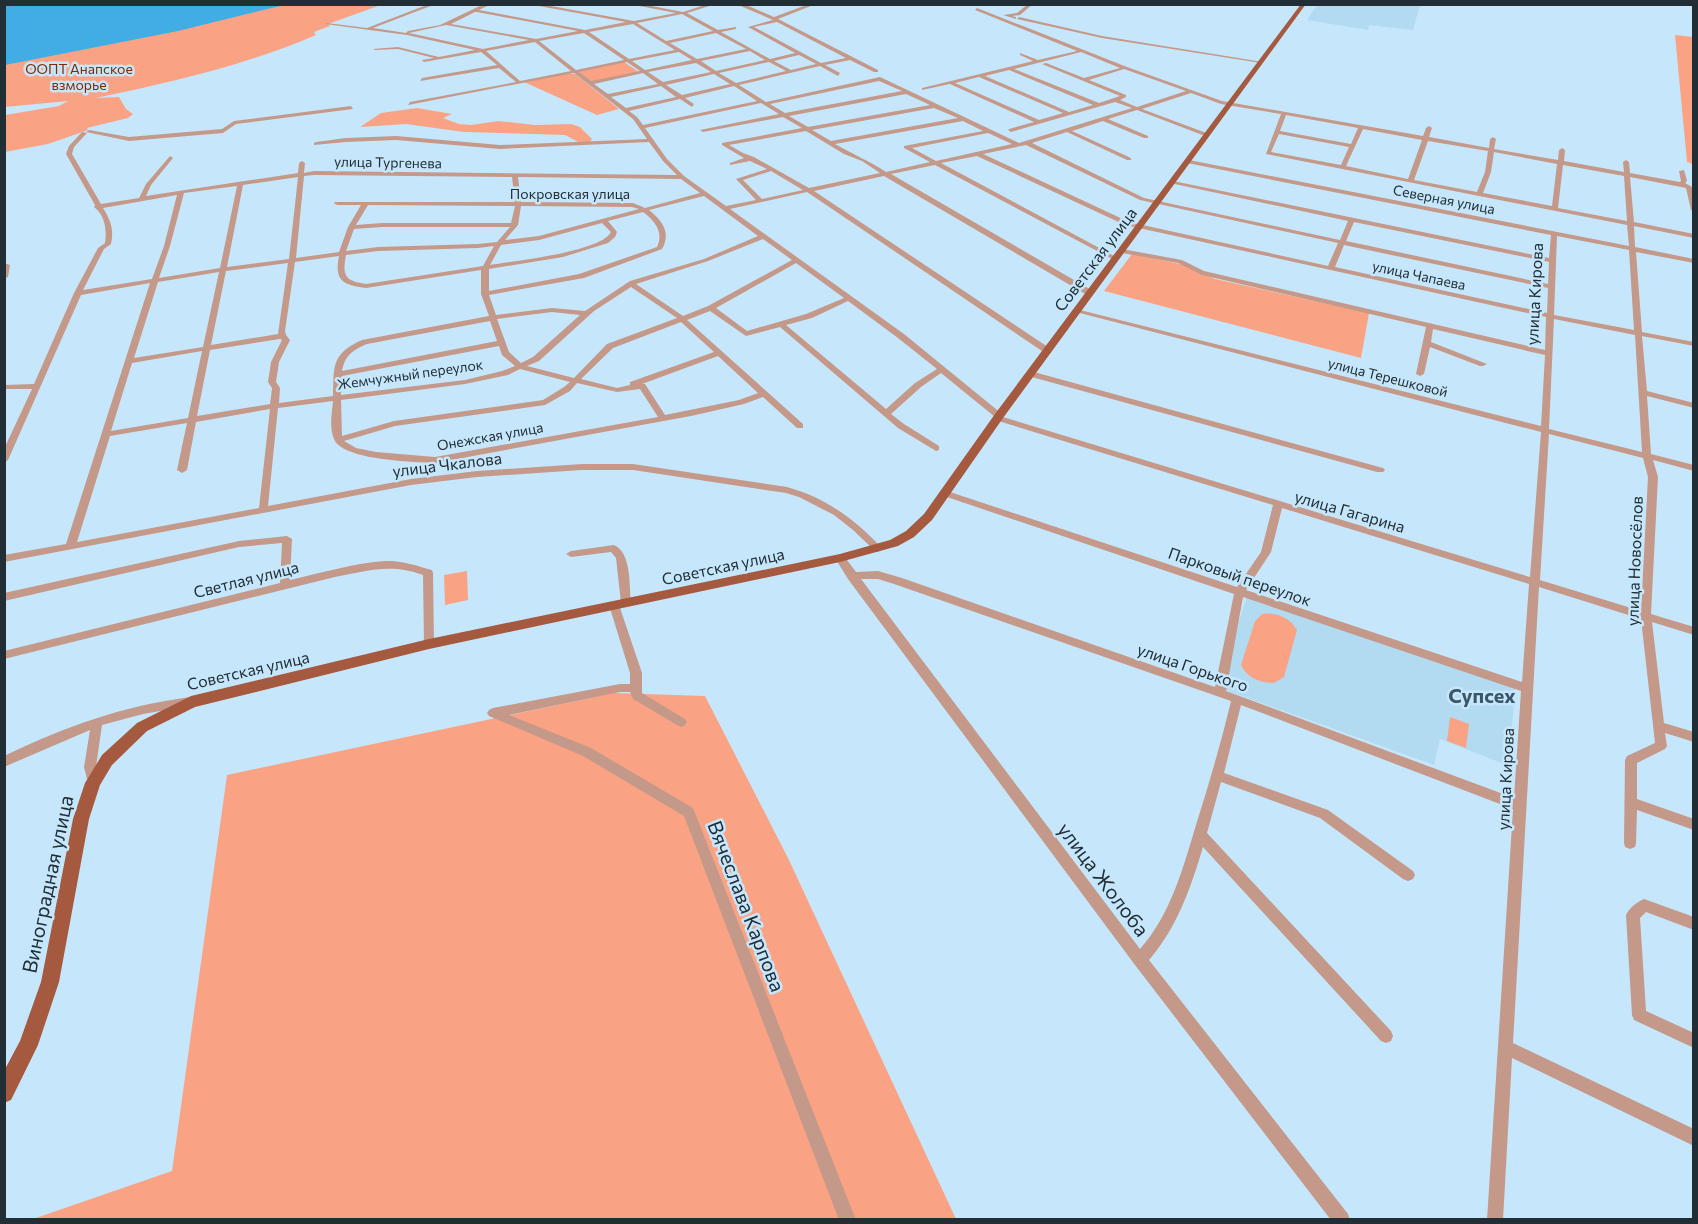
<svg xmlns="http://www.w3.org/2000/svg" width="1698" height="1224" font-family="Commissioner,sans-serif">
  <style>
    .built { fill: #b2daf1 }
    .green { fill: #faa384 }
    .water { fill: #40ade5 }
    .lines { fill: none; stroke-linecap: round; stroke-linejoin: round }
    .minor { fill: #c49989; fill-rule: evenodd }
    .major { fill: #a5593e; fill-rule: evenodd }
    .labels { text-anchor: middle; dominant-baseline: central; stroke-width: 5; stroke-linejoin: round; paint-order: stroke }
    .far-park-label { font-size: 14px; fill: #7f2a01; stroke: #c6e7fb }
    .far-street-label { font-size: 14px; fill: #212e36; stroke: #c6e7fb }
    .street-label { font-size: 16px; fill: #212e36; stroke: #c6e7fb }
    .quarter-label { font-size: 20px; font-weight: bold; fill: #3a5667; stroke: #c6e7fb }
    .near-street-label { font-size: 20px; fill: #212e36; stroke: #c6e7fb }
  </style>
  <rect width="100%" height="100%" fill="#c6e7fb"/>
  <!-- built -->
  <path class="built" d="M1317,5v-1l103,1 -7,25 -44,-5 -1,5 -61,-10z
    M1247,597l268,90 -6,79 -69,-27 -6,26 -217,-78z"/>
  <!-- green -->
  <path class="green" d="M281,5h100l-53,19 2,2 -16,6 2,3c-73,31 -143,47 -220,63l23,-1 7,12 7,5 -5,4 -41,10 1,2 -40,14 -43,8v-37l54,-9 9,-5 -63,6 -1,-43z
    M1675,35l18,2v127l-6,-2z
    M624,62l15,10 -48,11 -16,-11z
    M564,74h11l44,35 -22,6 -73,-33z
    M417,108l35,6 -9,4 16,6 12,1 27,-4 37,4 36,-1 9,3 12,12 -2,3 -10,1 -15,-8 -101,-3 -58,-8 -46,3 21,-14z
    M1132,254l53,11 30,14 154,34 -8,45 -257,-67z
    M467,571l1,29 -23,5 -1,-30z
    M1262,614c14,-2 28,3 35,16l-13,47 -10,6c-14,0 -27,-5 -33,-18l14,-44z
    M614,693l91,3 83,162 168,361 -926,1 142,-49 55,-396z
    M1450,717l19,7 -3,24 -19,-7z"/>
  <!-- water -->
  <path class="water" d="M5,4h279v1l-106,26 -173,34z"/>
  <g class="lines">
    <!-- minor -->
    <path class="minor" d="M429,4h7l-63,24 33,5 2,-2 32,-6 44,-21h7l-12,6 106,20 41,-8 -98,-18h12l94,17 42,-8 -47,-9h12l42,8 25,-8h8l-29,9 31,17 18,-3v2l-15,3 49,27 25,-6 -47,-26 25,-7 -37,-16h8l30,13 35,-13h7l-38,15 100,51v2h-4l-24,-12 -25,5 15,8 -2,3 -18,-10 -81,19 27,17 114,-25 139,66 113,-35 -17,-6 -104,30 -3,-2 1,-1 25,-7 -84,-38 -28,6v-2l111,-27 -13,-6v-2l18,7 39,-9 -102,-41 2,-2 150,59 95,34 201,35 3,-8 3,-2 3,2 -3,9 60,11 1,-9 3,-2 3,2 -2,10 64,11 1,-10 3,-2 3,2 -1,11 60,11 -1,-10 3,-2 3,2 1,11 50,9 1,-1 -2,-10 5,-1 3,11 -2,2 7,4 2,25 -3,-2 -5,-22 -56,-11 4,45 60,12v4l-60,-12 1,21 59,12v4l-58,-11 6,80 52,10v4l-52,-10 5,55 47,12v5l-47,-12 4,58 43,11v6l-41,-11 5,17 -7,137 43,13v8l-42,-13 12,101 30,9v10l-29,-9 2,13 -2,3 -28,14v36l57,20v11l-57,-20 -1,33 -1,4 -5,2 -5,-2 -1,-4 1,-83 2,-4 28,-13 -14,-124 -102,-32 -26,456 181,86v17l-182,-88 -9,162h-16l26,-411 -272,-104 -17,68 104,37 85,61 2,4 -2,4 -5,2 -5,-2 -83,-61 -99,-36 -14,51 184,198 2,5 -2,5 -5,2 -5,-2 -178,-194c-12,40 -26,81 -54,113l199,254 2,6h-19l-196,-255 -287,-386 -13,-21 5,-3 4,1 12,16 22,-1 24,7 313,109 19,-93 -293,-99 -2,-2 2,-2h6l290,96 24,-35 12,-47 -278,-85v-3l-54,-44 -20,14 -30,27 13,10 35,22v4l-3,1 -38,-23 -118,-101 -34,9 -36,-25 -23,9 116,104v4h-6l-34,-31 -19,7 -53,12 -256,47c-22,-1 -93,-3 -101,-24 -5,-12 -2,-26 -1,-38l-55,7 -10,98 143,-27 66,-8 105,-7h51l154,23c39,11 66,31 94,60l2,2 -5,3 -3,-1 -22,-21 -19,-15 -35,-18 -13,-4 -153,-23h-51l-105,7 -66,8 -407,77v-7l62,-11 84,-261 -69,12 -73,165 -4,3v-14l28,-60h-28v-4l30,-1 40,-91 24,-45 7,-5c2,-13 0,-28 -11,-36l1,-2 -29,-51 3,-8 13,-14 5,1 -13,14 -2,7 29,50 38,-6 7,-14 24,-28 3,2 -22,27 -5,11 152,-23 1,-10 3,-2 3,2 -1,10 10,-2 363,4 -14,-14 -14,-19 -149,7 -104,-9 -50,2 -32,3v-2l2,-1 30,-4 50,-2 104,9 147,-6 -14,-20 -59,-46 -166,32 2,-3 106,-20 -17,-14 -79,13 2,-3 75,-13 -16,-13 -57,10 -2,-2 12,-2 -36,-9 -23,1 -2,-1 25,-2 41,10 36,-7 -68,-15 -82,-11 2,-1 40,5zM475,12h2l101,19 -42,8 -85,-15zM682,14l31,17 -47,10 -29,-18zM777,22l69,36 -25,5 -67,-36zM633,24l42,26 -46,9 -40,-27zM446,25l83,15 -46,9 -74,-16zM584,33l40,27 -48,10 -37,-29zM716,33l30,16 -49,10 -27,-16zM535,42l36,29 -51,10 -34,-30zM750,51l15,9 -49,11 -15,-10zM679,52l13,8 -47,10 -13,-9zM1081,52l39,16 -36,10 -38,-15 -4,1 78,32 -21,7 -85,-34zM799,55l17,9 -25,6 -17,-9zM627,62l13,9 -49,10 -12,-9zM769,62l17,9 -50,12 -17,-10zM696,63l15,9 -48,10 -15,-10zM1124,69l62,22 -49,16 -17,-7 6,-3v-2l-37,-15zM1009,70l84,35 -24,7 -84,-36zM643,73l15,11 -50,10 -14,-10zM714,74l16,10 -48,11 -16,-10zM979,77l84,36 -24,7 -84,-37zM879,81l23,10 -117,22 -15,-9zM661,86l15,11 -50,11 -15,-11zM734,86l23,15 -114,24 -6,-8 -8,-6 51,-12 12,8 2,-3 -9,-6zM1191,93l30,11 60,10 -15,40 361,71 2,21 -440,-86 -3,2 1,1 364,72 -2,23 -376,-77 -3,2 178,38 -8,19 -196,-42 -112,-55 35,-11 60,28h4v-2l-59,-27 31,-10 41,17h4v-2l-40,-17 29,-9 68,26h4v-2l-67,-25zM906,94l24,11 -122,22 -19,-11zM761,103l18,11 -79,16 3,2 80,-15 19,11 -80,15v2l22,13 -14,5v2l20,-4 17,8 -31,10 20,21 -30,6 -42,-30 -17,-17 -22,-31zM934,108l24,10 -127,23 -19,-11zM1286,115l72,13 -7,16 -71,-13zM963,121l20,10 -79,15v2l26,14 -44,10c-16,-11 -34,-18 -51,-28zM1363,129l59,11 -14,39 -62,-13zM806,131l38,23 18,7 18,12 -71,15 -55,-31 -11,-4 -14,-8zM988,133l24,11 -76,17 -24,-13zM1279,134l70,13 -8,18 -70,-13zM1428,141l60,10 -3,21 -8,20 -63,-12zM1026,145l114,55 198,43 -10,23 -199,-44 -146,-68zM1494,152l63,12 -5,42 -69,-13 8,-21zM977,156l148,69 421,92 -1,33 -341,-79 -22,-11 -60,-11 -3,2 3,2 56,10 24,12 224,52 -10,47 4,2 4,-2 6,-27 50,19h3l4,-2 -56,-22 2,-13 112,26 -4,71 -465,-117 -4,2 469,121 -11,145 -527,-160 -1,-3 -98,-80 -174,-125 77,-17 238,161h6v-4l-237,-158 70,-15 203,119h6v-4l-202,-117 44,-9 179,95h4v-2l-177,-95zM1563,165l61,11 3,45 -69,-13zM771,171l32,19 -41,9 -19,-19zM314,175l198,2 3,25h-180l-1,1 3,2h24l-13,22 -9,25 -43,6 8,-82zM298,177l-9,82 -62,8 16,-82zM518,177l163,2 19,14 -55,15 -12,-5 -112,-1zM237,186l-17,82 -61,10 11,-32 14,-53zM177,195l-13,51 -12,33 -69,11 21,-41 7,-5c3,-15 0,-23 -8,-36zM704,196l54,40 -54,23 -74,22 -45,30 -33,-3 -56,7 -7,-20 95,-17 78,-29c9,-16 1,-28 -13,-39zM368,205l147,1 -4,17h-129l-26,2zM521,206l111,1 7,2 -100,27 -34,4 13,-15zM643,212c12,9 21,20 14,35l-78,27 -90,17v-22l74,-12 45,-14 7,-6 2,-5 -9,-11zM1354,222l195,40 -1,22 -202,-43zM602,223l9,9c-10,20 -98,29 -121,33l11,-20 38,-5zM382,227h128l-13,15 -19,2 -100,3 -32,4 8,-22zM1557,236l72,14 5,80 -80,-15zM763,239l29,21 -84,46 -25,10 -47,-32 72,-23zM1344,245l204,43 -1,25 -212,-46zM494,246l-11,20 -117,18c-21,-3 -24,-8 -20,-29l32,-4 100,-3zM339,256c-5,25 4,29 27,32l115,-18v24l8,22 -127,24c-31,14 -28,26 -29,56l-54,7 1,-15 -4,-6 3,-20 11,-22 -4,-5 -1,-4 10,-69zM288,263l-10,71 -67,11 15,-74zM796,263l48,35 -38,16 -59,17 -31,-23zM219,272l-16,75 -69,11 24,-76zM631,287l46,31 -70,26 -33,34 -47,-12 12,-5 55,-50zM848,301l50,37 39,31 -22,14 -29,26 -100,-84 26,-7zM552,312l28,3 -47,42 -12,6 -12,-11 -12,-33zM1554,319l81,16 7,117 -93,-23zM490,321l7,20 -155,30c3,-16 11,-21 25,-27zM681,322l33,30 -84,30v3l-13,3 -36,-9 32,-31zM280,339l2,1 -11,22 -3,20 4,6 -2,16 -73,12 13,-66zM499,346l3,9 13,11 -13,5 -37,9 -124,15 1,-19zM202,351l-14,67 -77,13 21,-68zM718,356l40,37 -19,7 -74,15 -20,-31h-3zM520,369l50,13 -6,5 -21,13 -149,21 -52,15 -1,-36 124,-16 43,-9zM577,383l40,9 23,-3 18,28 -223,40 -59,-5 -20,-4 -12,-7 51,-15 150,-21 25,-14zM270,409l-11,99 -182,34 33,-106 77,-13 -10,47 5,3 5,-3 9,-48zM1549,434l94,24 5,19 -7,134 -101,-31zM1282,508l247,76 -7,98 -276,-92 25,-38zM861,579h17l16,5 337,117c-10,42 -22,83 -35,124 -13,43 -25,89 -56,124zM1243,597l278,94 -7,107 -288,-107z
      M1028,4h5l-13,11 -8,1 4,1v2l-13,-4 14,-2z
      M1019,17l83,19 161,26 -2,1 -159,-25 -85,-19z
      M351,106l2,3 -117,15 -13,9 -94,8 -43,-9 3,-2 40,7 93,-8 12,-8z
      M4,263l6,2 -2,12 -4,2z
      M1028,372h6l349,96 2,2 -2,2h-6l-349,-96z
      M287,536l5,3 -2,41c31,-7 64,-17 96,-19 15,-1 32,5 46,9l1,3 1,71 -1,3h-8l-1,-3 -1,-69c-33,-12 -55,-4 -88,2l-331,82v-8l276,-68 2,-40 -43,4 -235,54v-8l235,-52z
      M614,545c18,8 15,41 17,58l-5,4 -5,-4 -5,-45 -5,-6 -40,5 -5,-3 5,-3z
      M614,601l5,4 23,68v20l43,26 2,3 -2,3 -4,2 -4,-2 -44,-26 -3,-7h-10l-111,23 82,33 102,60 163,412h-17l-155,-404 -101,-60 -94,-40 -2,-3 2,-3 4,-2 127,-24h10v-11l-21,-68z
      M191,697l4,2 2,3 -2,3 -52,9 -41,11 -6,42 3,16 -2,4 -4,1 -4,-1 -5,-20 6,-37 -86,37v-11c60,-29 121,-51 187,-59z
      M1644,899l50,18v13l-48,-18 -6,6 6,93 48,22v15l-60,-28 -2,-5 -6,-100c3,-7 11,-13 18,-16z"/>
    <!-- major -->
    <path class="major" d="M1301,4h5l-303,414 -71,102 -18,17 -16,9 -58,16 -411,87 -234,58 -48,24 -35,34 -12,20 -11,34 -30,163 -21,63 -27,55 -7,3v-32l16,-30 21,-59 32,-163 12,-36 17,-28 35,-32 54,-27 238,-57 411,-85 50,-14 16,-9 18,-17 71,-100z"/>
  </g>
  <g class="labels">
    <!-- far-park labels -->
    <g class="far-park-label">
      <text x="79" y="68">ООПТ Анапское<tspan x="79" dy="16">взморье</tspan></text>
    </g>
    <!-- far-street labels -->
    <g class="far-street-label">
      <text transform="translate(388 162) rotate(1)">улица Тургенева</text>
      <text x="570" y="193">Покровская улица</text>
      <text transform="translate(1444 199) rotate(11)">Северная улица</text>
      <text transform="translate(1419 275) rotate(12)">улица Чапаева</text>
      <text transform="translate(410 374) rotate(-8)">Жемчужный переулок</text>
      <text transform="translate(1388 377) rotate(14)">улица Терешковой</text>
      <text transform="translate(490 436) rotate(-10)">Онежская улица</text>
    </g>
    <!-- street labels -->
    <g class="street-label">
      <text transform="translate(1095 259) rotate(-53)">Советская улица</text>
      <text transform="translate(1534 294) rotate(-87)">улица Кирова</text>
      <text transform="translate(447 464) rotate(-7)">улица Чкалова</text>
      <text transform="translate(1350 511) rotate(16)">улица Гагарина</text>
      <text transform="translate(1634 561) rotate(-88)">улица Новосёлов</text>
      <text transform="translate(723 566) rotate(-12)">Советская улица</text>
      <text transform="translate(1240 576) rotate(19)">Парковый переулок</text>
      <text transform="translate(246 579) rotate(-14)">Светлая улица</text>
      <text transform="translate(1193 667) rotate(19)">улица Горького</text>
      <text transform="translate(248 670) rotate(-13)">Советская улица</text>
      <text transform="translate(1505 779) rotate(-87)">улица Кирова</text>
    </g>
    <!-- quarter labels -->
    <g class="quarter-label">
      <text x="1482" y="695">Супсех</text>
    </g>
    <!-- near-street labels -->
    <g class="near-street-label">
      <text transform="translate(1104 879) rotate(53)">улица Жолоба</text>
      <text transform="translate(47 884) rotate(-78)">Виноградная улица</text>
      <text transform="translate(747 906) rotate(69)">Вячеслава Карпова</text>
    </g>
  </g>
  <!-- border -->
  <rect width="1698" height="1224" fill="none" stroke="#212e36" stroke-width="12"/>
</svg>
